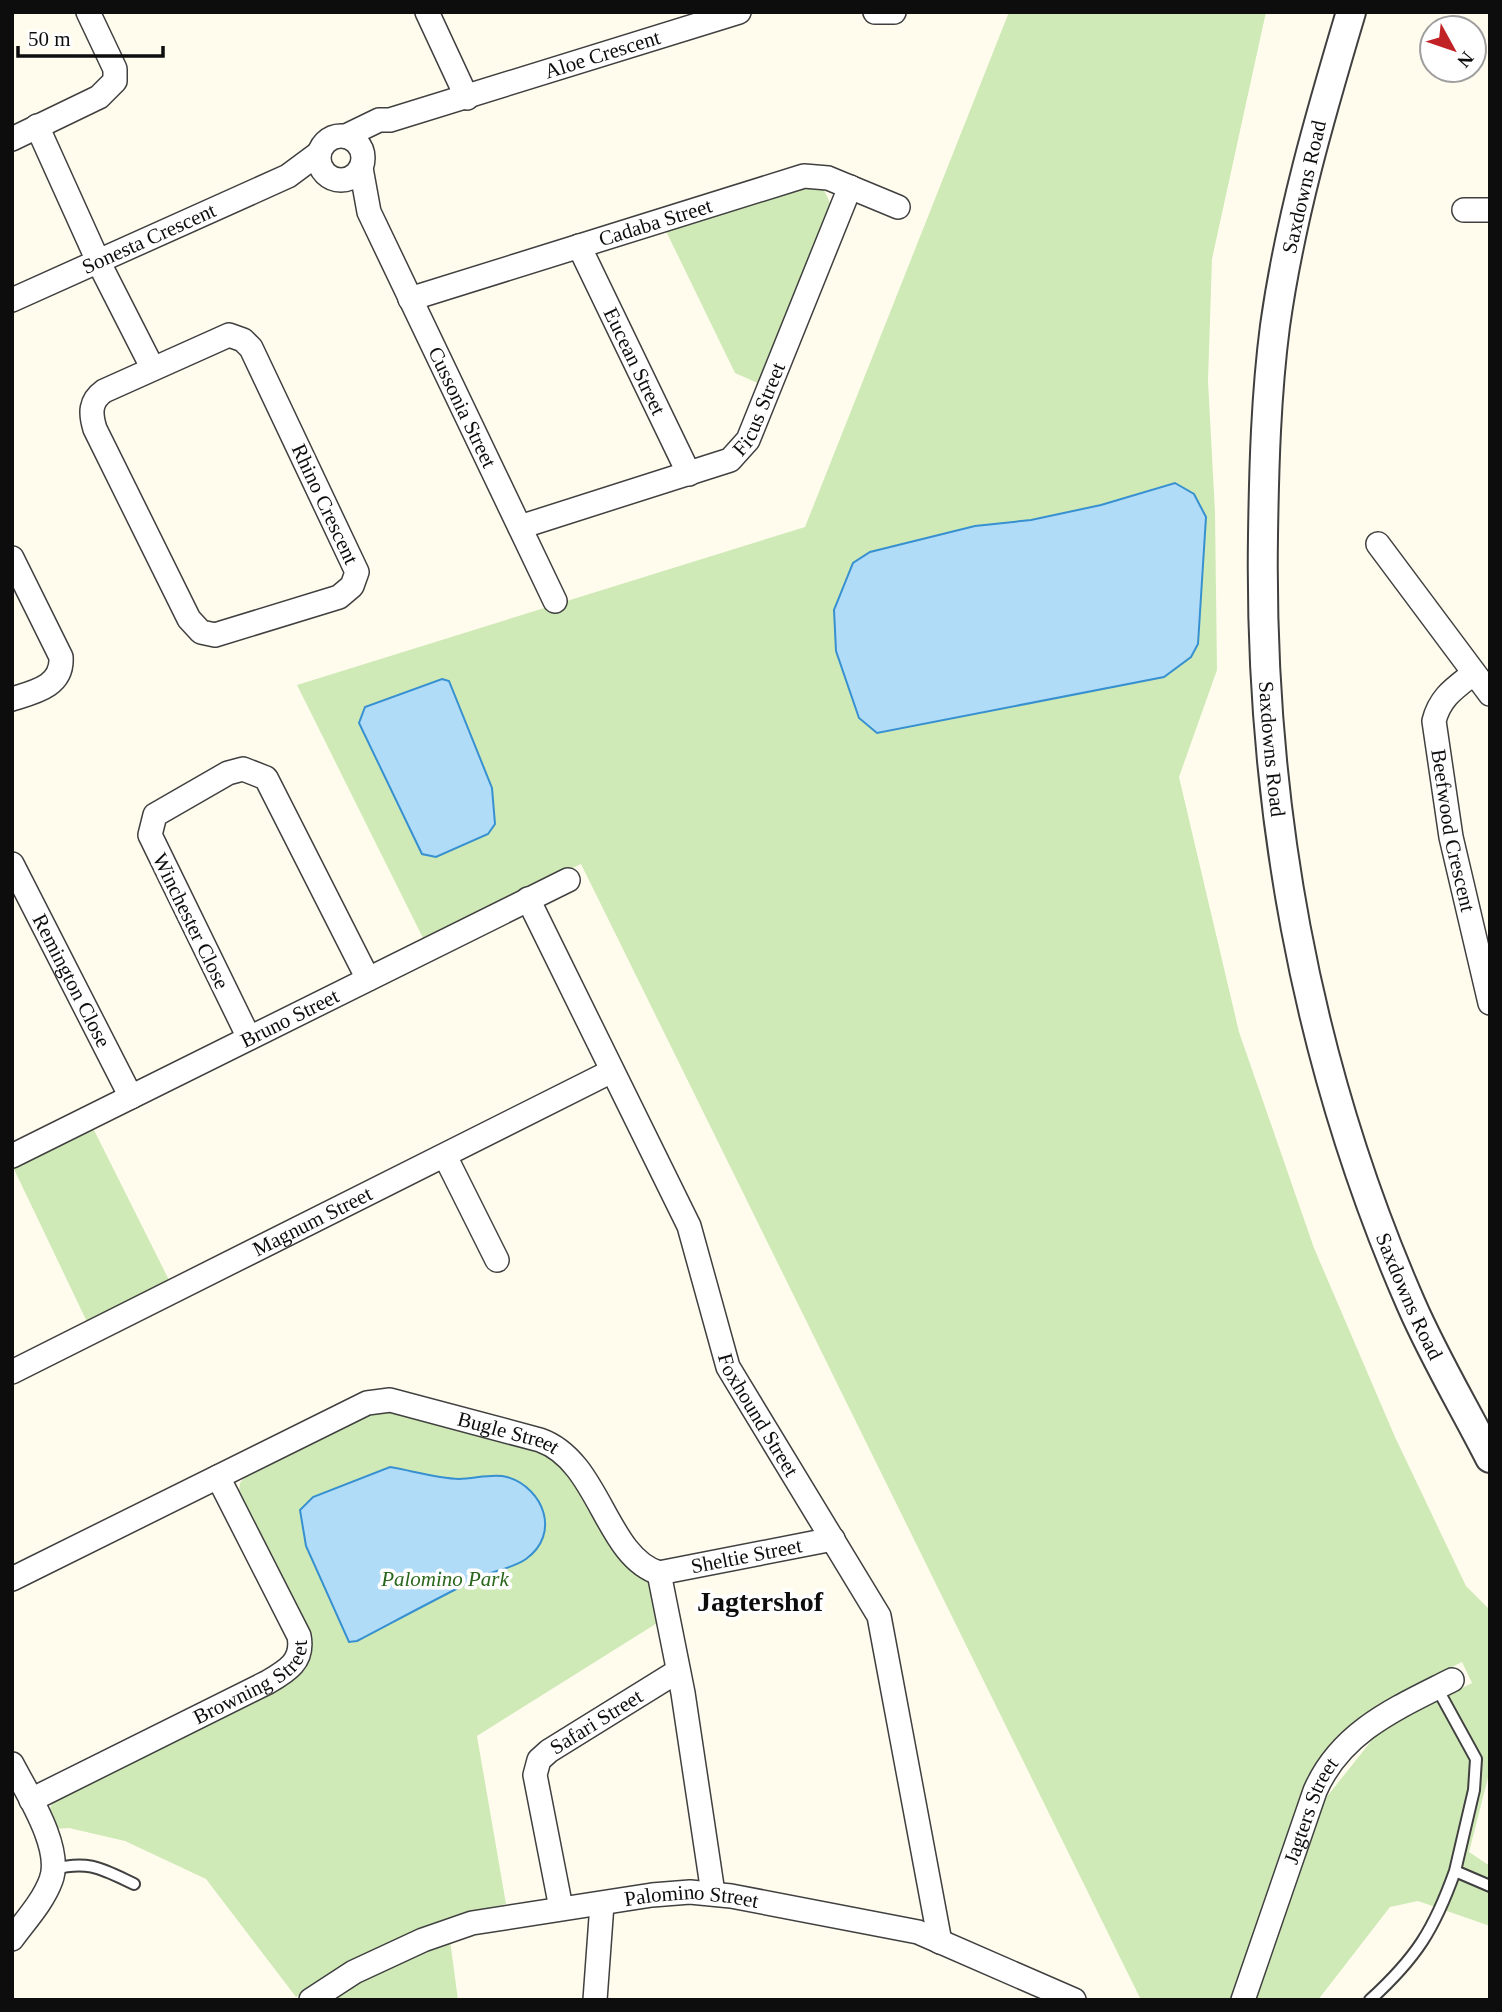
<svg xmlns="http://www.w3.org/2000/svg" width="1502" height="2012" font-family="'Times New Roman',serif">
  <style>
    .green { fill: #d0eab7 }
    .water { fill: #b1dcf8; stroke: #3790d0; stroke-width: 2 }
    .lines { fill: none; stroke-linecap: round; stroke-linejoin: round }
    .service-casing { stroke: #404040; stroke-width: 14 }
    .minor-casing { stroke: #404040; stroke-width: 26 }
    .tertiary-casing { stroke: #404040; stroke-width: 32 }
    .service { stroke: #fff; stroke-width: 10 }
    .minor { stroke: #fff; stroke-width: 23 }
    .tertiary { stroke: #fff; stroke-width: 28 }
    .labels { text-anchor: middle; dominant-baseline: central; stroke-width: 7; stroke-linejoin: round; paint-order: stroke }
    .street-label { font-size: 21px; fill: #0d0d0d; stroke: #fff }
    .park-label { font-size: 21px; font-style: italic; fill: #2a671c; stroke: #fff }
    .district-label { font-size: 28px; font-weight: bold; fill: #0d0d0d; stroke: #fff }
  </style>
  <rect width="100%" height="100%" fill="#fffcee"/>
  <!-- green -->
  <path class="green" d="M1009,12h257l-54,247 -4,122 7,131 2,158 -38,107 60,255 75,216 81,189 71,149 24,24v160l-21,82 21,14v60l-72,-25 -28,6 -72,93h-64l67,-196 59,-74 92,-47 -10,-21c-65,33 -126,53 -158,124l-73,214h-90l-560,-1136 -157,76 -127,-255 508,-158z
    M806,182l17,6 8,17 -69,180 -27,-12 -71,-146z
    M92,1126l78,156 -82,42 -76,-159z
    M381,1409l176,47 95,128 10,36 -185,116 29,168c-77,18 -145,48 -210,93l-90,-118 -81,-38 -56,-13 -15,1 -5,-18 5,-12 249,-132 -65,-169 2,-15 10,-12z
    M450,1940l8,60h-130l35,-21z"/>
  <!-- water -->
  <path class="water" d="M1175,483l19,11 12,23 -8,127 -7,13 -27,20 -287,56 -18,-15 -23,-67 -2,-41 19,-47 17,-11 105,-26 56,-6 70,-15z
    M442,679l7,2 43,107 3,36 -7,10 -52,23 -14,-3 -63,-131 6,-16z
    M390,1467c23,4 47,11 69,12 15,0 34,-6 48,-2 37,11 54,57 19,82 -14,10 -35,12 -50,20 -40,20 -79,41 -119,62l-8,1 -43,-96 -6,-36 13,-13z"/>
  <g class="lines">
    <!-- service casing -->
    <g class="service-casing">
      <path id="service" d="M1437,1688l39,71 -2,31 -19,81 35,15
        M54,1869c35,-9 48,0 80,15
        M1370,2000c46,-42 64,-70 85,-129"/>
    </g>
    <!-- minor casing -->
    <g class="minor-casing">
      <g id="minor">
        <path d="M427,12l40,86"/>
        <path d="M875,12h19"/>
        <path d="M37,126l61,135 54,106"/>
        <circle cx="341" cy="158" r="22"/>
        <path id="s1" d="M346,136l33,-16h11l349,-108"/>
        <path d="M12,139l87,-42 16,-16v-12l-27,-57"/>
        <path id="s2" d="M361,168l8,44 186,389"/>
        <path d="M1464,210h26"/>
        <path id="s3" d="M579,246l110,228"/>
        <path id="s4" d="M410,299l394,-123 24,2 70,29"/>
        <path id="s5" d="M12,300l276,-124 31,-23"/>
        <path d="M229,335l14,5 8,8 106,224 -5,14 -13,11 -124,38 -14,-3 -12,-13 -94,-190c-5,-16 -5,-28 9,-38z"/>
        <path id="s6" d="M520,527l210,-67 18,-20 102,-253"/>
        <path d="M1378,544l112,150"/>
        <path d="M12,558l49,99c2,29 -26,35 -49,42"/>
        <path id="s7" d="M1474,673c-19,15 -34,24 -40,48l17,116 39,166"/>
        <path id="s8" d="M12,864l119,233"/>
        <path id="s9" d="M528,899l161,327 39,141 151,249 61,326"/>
        <path d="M249,1038l-99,-203 5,-20 73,-42 15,-4 23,9 102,201"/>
        <path id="s10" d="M12,1156l556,-276"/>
        <path d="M445,1156l52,104"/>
        <path id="s11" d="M12,1372l600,-301"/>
        <path d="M659,1573l24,120 30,200"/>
        <path id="s12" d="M659,1573l174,-34"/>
        <path id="s13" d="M12,1579l355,-176 23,-3 150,40c60,21 65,116 119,133"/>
        <path d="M12,1764c15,29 51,84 39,116 -8,22 -26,41 -39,59"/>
        <path id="s14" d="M31,1800l237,-118c19,-11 36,-21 31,-46l-81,-159"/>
        <path id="s15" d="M561,1908l-26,-133 4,-15 10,-9 129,-80"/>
        <path id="s16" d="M311,2000l43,-28 69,-32 49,-17 180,-28 38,-3 41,4 187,36 156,68"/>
        <path d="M595,2000l7,-96"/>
        <path id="s17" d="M1243,2000l72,-209c26,-60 82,-83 137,-111"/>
      </g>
    </g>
    <!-- tertiary casing -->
    <g class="tertiary-casing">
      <g id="tertiary">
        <path id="s18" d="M1351,12c-31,104 -61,207 -76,314 -9,69 -11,140 -12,210 -4,263 42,526 148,768 23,53 53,103 79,154"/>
      </g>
    </g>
    <!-- service -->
    <use href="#service" class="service"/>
    <!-- minor -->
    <use href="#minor" class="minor"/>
    <!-- tertiary -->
    <use href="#tertiary" class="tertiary"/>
  </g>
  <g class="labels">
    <!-- street labels -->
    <g class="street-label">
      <text stroke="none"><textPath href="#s1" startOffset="270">Aloe Crescent</textPath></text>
      <text transform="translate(1304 187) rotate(-77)">Saxdowns Road</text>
      <text stroke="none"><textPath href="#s4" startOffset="257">Cadaba Street</textPath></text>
      <text stroke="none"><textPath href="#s5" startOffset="150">Sonesta Crescent</textPath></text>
      <text stroke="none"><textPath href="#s3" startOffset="128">Eucean Street</textPath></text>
      <text stroke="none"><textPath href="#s2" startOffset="261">Cussonia Street</textPath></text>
      <text stroke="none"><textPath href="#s6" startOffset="280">Ficus Street</textPath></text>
      <text transform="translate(325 504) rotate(65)">Rhino Crescent</text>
      <text stroke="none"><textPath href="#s18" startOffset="747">Saxdowns Road</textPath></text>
      <text stroke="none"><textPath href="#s7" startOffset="175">Beefwood Crescent</textPath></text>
      <text transform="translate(191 921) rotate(64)">Winchester Close</text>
      <text stroke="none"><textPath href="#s8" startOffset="131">Remington Close</textPath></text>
      <text stroke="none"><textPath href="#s10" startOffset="310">Bruno Street</textPath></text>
      <text stroke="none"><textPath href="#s11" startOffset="336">Magnum Street</textPath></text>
      <text stroke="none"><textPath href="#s18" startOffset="1314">Saxdowns Road</textPath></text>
      <text stroke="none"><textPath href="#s9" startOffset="567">Foxhound Street</textPath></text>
      <text stroke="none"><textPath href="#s13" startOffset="542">Bugle Street</textPath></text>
      <text stroke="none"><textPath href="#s12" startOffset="89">Sheltie Street</textPath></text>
      <text stroke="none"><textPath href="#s14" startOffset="252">Browning Street</textPath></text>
      <text stroke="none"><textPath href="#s15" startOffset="220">Safari Street</textPath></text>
      <text stroke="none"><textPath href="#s17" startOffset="201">Jagters Street</textPath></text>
      <text stroke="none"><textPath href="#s16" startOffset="401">Palomino Street</textPath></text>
    </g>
    <!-- park labels -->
    <g class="park-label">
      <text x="445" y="1579">Palomino Park</text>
    </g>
    <!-- district labels -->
    <g class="district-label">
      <text x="760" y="1601">Jagtershof</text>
    </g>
  </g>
  <!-- border -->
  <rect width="1502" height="2012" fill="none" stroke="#0d0d0d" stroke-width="28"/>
  <!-- north arrow -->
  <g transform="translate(1453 49) rotate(130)"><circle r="33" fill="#ffffff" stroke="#9e9e9e" stroke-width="2"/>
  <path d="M0-5L12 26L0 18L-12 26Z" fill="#c12226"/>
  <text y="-10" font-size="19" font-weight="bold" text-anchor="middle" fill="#0d0d0d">N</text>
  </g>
  <!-- scale -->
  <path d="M18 46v10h145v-10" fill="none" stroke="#0d0d0d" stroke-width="3.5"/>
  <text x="28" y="46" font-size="21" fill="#0d0d0d" stroke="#ffffff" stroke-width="5" paint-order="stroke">50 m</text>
</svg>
